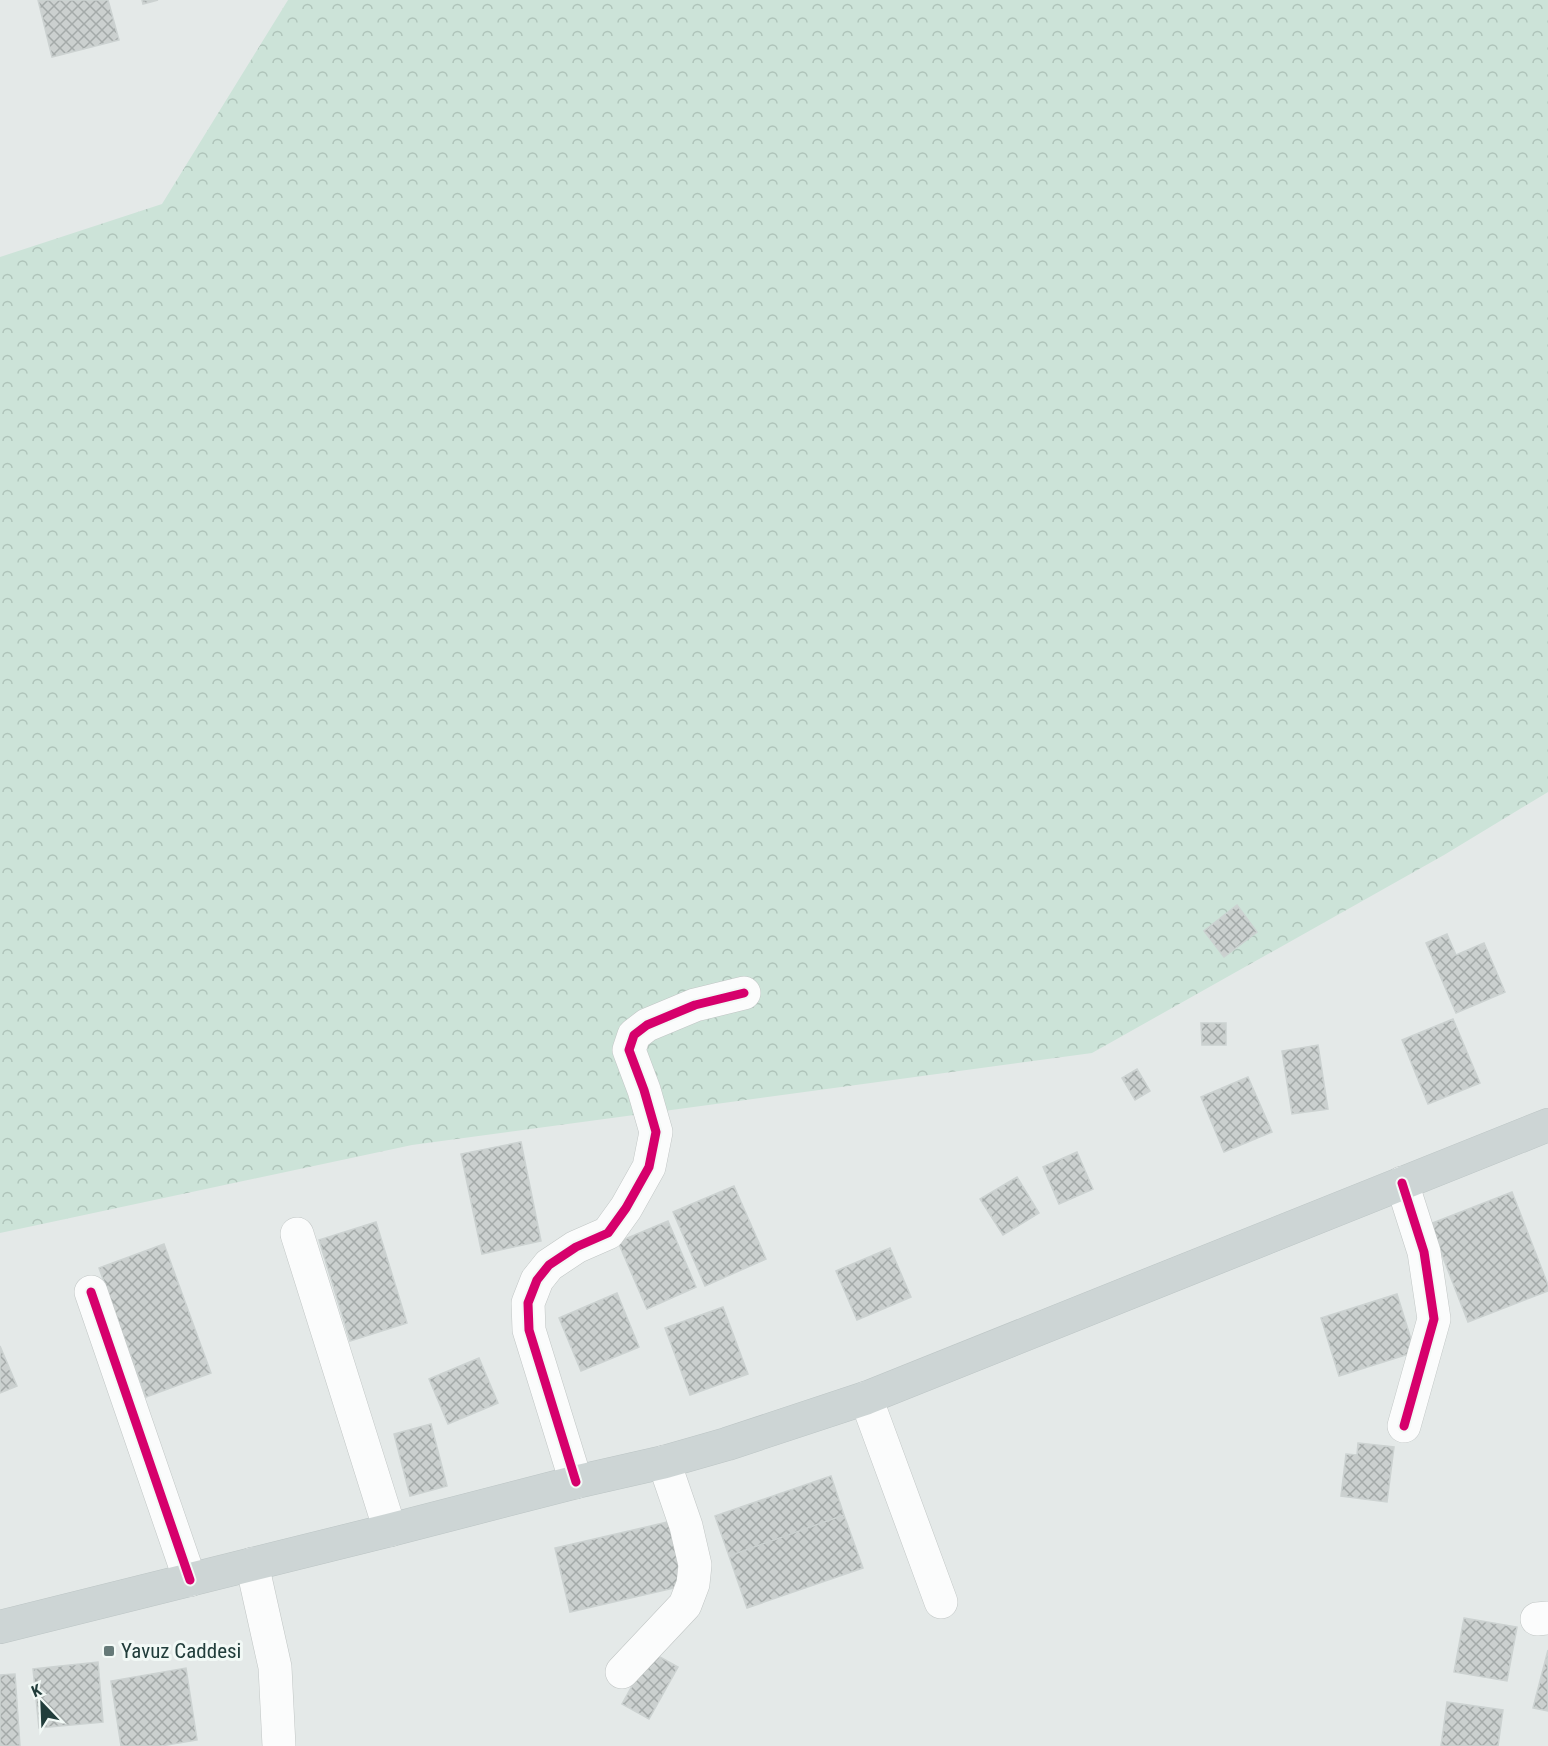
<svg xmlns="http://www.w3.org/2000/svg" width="1548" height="1746" font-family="'Roboto Condensed',sans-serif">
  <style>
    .forest { fill: url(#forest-crowns) }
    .building { fill: url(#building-cross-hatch); stroke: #ccd2d1; stroke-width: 1.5 }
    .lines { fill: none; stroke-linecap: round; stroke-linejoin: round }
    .minor-casing { stroke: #c1c6c5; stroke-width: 34 }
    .major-casing { stroke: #bcc5c5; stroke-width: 34 }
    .minor { stroke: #fbfcfc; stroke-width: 33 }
    .major { stroke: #cdd5d5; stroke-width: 33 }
    .cycleway-casing { stroke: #f2f9f6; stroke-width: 13 }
    .cycleway { stroke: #d6006c; stroke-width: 9 }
    .poi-dot { fill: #657978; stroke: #f2f9f6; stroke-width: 2 }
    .labels { text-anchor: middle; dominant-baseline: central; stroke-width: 6; stroke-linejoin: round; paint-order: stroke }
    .poi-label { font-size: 21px; fill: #213d3b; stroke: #f2f9f6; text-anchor: start }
  </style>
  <defs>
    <pattern id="forest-crowns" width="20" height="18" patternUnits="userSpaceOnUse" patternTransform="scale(1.5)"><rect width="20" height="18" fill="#cce3d8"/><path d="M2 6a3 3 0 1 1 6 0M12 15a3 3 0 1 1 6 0" fill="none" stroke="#afc4ba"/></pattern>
    <pattern id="building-cross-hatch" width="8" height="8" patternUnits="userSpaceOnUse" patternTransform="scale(1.5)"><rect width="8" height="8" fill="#cbd0cf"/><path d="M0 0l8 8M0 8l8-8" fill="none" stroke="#a4aaa9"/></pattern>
  </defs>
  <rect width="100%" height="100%" fill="#e4e9e8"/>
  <!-- forest -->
  <path class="forest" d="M288,0h1260v792l-104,63 -352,198 -680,92 -412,88v-976l162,-53z"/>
  <!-- building -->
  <path class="building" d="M38,0h70l11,40 -67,17z
    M142,0h16l-15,4z
    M1237,905l20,27 -33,25 -20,-26z
    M1447,934l9,21 28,-12 21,49 -49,21 -30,-70z
    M1453,1019l27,64 -52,21 -26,-64z
    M1201,1023h25v22h-24z
    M1318,1045l10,64 -36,5 -10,-63z
    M1137,1069l13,22 -15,9 -13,-22z
    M1248,1077l24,55 -48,20 -23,-55z
    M521,1142l20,99 -59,13 -21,-100z
    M1077,1152l16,37 -34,15 -16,-37z
    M1017,1177l22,36 -36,22 -23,-36z
    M734,1186l32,73 -61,27 -32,-74z
    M1512,1192l36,93v6l-80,31 -38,-98z
    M668,1221l28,66 -49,22 -29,-67z
    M376,1222l31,101 -57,18 -31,-101z
    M164,1244l47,129 -65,24 -47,-129z
    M890,1248l21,49 -54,23 -21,-49z
    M617,1293l22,54 -58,24 -22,-53z
    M1397,1294l18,58 -76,24 -18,-58z
    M723,1307l25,67 -58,21 -25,-67z
    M0,1346l17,40 -17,7z
    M479,1358l19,45 -50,21 -19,-45z
    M431,1424l16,62 -37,10 -16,-62z
    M1358,1443l36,4 -7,55 -46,-6 5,-42 11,1z
    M831,1476l13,39 -115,41 -14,-40z
    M844,1515l19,53 -116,40 -18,-52z
    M672,1521l15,64 -117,27 -15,-64z
    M1464,1618l53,9 -10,54 -53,-9z
    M1548,1650v61l-15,-3z
    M651,1652l27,15 -29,52 -27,-15z
    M98,1662l5,60 -64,6 -6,-59z
    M186,1668l11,72 -36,6h-40l-10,-65z
    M15,1674l5,72h-20v-71z
    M1447,1702l56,8 -5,36h-57z"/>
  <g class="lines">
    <!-- minor casing -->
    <g class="minor-casing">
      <path id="minor" d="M1402,1183l22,69 10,67 -30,107
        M297,1234l93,296
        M91,1292l99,288
        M866,1398l75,204
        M576,1482l-47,-152 -1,-27 9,-23 12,-15 27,-18 32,-14 18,-25 23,-41 7,-35 -12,-42 -15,-40 5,-15 13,-10 48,-20 49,-12
        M252,1564l23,103 4,79
        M1537,1619l11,-1
        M622,1672l63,-67 8,-21 2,-19 -9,-39 -22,-64"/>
    </g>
    <!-- major casing -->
    <g class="major-casing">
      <path id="major" d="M0,1627l390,-97 186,-48 88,-20 63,-18 139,-46 682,-273"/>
    </g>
    <!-- minor -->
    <use href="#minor" class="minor"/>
    <!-- major -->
    <use href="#major" class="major"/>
    <!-- cycleway casing -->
    <g class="cycleway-casing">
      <path id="cycleway" d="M1402,1183l22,69 10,67 -30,107
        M91,1292l99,288
        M576,1482l-47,-152 -1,-27 9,-23 12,-15 27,-18 32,-14 18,-25 23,-41 7,-35 -12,-42 -15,-40 5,-15 13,-10 48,-20 49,-12"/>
    </g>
    <!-- cycleway -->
    <use href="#cycleway" class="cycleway"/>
  </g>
  <!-- markers -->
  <rect class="poi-dot" x="103" y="1645" width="12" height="12" rx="3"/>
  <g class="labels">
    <!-- poi labels -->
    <g class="poi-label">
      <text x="121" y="1651">Yavuz Caddesi</text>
    </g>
  </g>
  <!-- north arrow -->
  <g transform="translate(42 1704) rotate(337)" stroke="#f2f9f6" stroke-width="4.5" paint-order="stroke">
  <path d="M0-4.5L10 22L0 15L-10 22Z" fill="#213d3b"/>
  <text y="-9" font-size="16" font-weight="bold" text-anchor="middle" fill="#213d3b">K</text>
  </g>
</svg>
